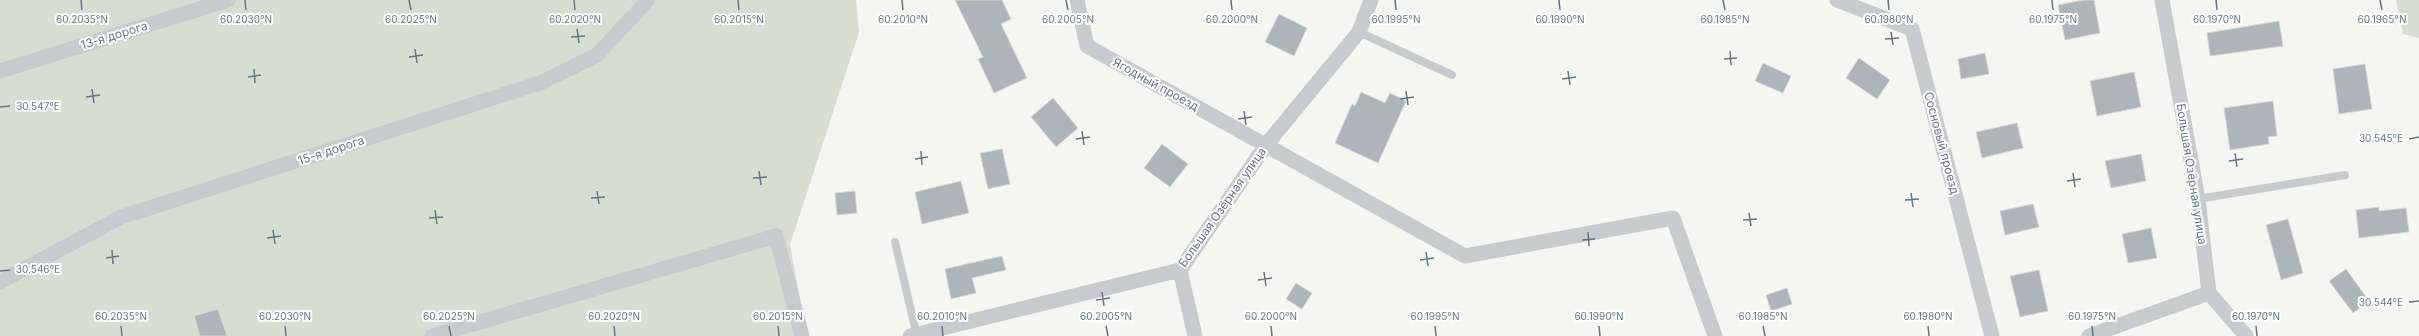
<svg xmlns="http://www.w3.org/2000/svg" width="2419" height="336" font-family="Inter,sans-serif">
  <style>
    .green { fill: #d6ded2 }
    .building { fill: #adb5ba; stroke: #d7d7d4 }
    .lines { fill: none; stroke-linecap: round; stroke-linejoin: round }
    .lane { stroke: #c8cbce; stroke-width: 8 }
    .street { stroke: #c8cbce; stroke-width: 15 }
    .ticks { fill: none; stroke: #627585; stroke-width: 1.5 }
    .labels { text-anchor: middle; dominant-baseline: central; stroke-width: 4; stroke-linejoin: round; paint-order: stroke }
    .street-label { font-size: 12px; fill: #627585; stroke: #fff }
    .ticks-label { font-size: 10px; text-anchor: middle; fill: #627585; stroke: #fff; stroke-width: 4; stroke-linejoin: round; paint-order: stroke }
  </style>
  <rect width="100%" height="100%" fill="#f6f6f1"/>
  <!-- green -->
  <path class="green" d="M0,0h856l3,32 -69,213 17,91h-807z
    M2396,0h23v38l-16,-4z"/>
  <!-- building -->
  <path class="building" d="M955,0h47l9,19 -10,5 26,54 -33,15 -16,-34 5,-2z
    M2083,0h11l6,33 -35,7 -7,-35z
    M1279,14l28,14 -13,28 -29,-14z
    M2279,21l4,25 -73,10 -3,-23z
    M1985,53l4,21 -28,5 -3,-20z
    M1859,58l31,22 -13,19 -31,-21z
    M1763,63l28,13 -8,17 -28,-12z
    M2365,64l7,45 -33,5 -6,-45z
    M2134,72l7,35 -44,9 -7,-35z
    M1361,92l24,11 5,-10 16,8 -28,62 -43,-20 17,-39 3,2z
    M1053,98l25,30 -22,19 -25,-30z
    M2273,101l4,35 -9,1 1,7 -39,6 -6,-42z
    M2017,123l6,25 -41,10 -6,-26z
    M1162,144l26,20 -18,23 -26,-19z
    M1002,149l8,35 -22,5 -8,-36z
    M2141,154l5,27 -35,7 -6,-27z
    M961,181l8,32 -47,11 -7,-32z
    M855,191l2,22 -20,2 -2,-22z
    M2033,204l6,23 -34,8 -5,-24z
    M2379,207v4l27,-3 3,24 -50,6 -3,-28z
    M2288,219l15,54 -22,7 -15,-55z
    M2151,228l6,30 -29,5 -6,-29z
    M1002,256l4,14 -34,8 4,15 -25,6 -6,-30z
    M2346,269l23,32 -16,12 -24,-32z
    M2039,270l9,41 -28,6 -10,-41z
    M1296,283l16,10 -10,16 -16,-10z
    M1787,288l5,16 -21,7 -5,-16z
    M218,309l9,27h-27l-6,-20z"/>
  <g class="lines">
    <!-- lane -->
    <path class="lane" d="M1359,32l93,43
      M2198,199l147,-24
      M895,242l22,94"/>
    <!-- street -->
    <path class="street" d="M1077,0l10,46 378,210 208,-38 42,118
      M1837,0l75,29 80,307
      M2162,0l36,199 11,94 37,43
      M0,71l228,-71
      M1180,270l15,66
      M0,282l121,-65 419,-134 57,-28 51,-55
      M432,336l344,-100 26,100
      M910,336l270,-66 86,-125 93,-113 12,-32
      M2089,336l120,-43"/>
  </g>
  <!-- ticks -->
  <path class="ticks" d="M81,0l1,10M245,0l1,10M409,0l2,10M574,0l1,10M738,0l1,10M902,0l1,10M1066,0l2,10M1231,0l1,10M1395,0l1,10M1559,0l1,10M1723,0l2,10M1888,0l1,10M2052,0l1,10M2216,0l1,10M2380,0l2,10M577,29l2,14M1891,32l2,13M571,37l14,-1M1885,39l14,-1M415,49l2,14M1730,51l1,14M409,57l14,-2M1724,59l13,-1M254,69l1,14M1568,71l2,14M248,77l13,-2M1562,79l14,-2M92,89l2,14M1406,91l2,14M86,97l14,-2M1400,99l14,-2M0,107l10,-1M1244,111l2,14M1238,119l14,-2M1082,131l2,14M1076,139l14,-2M2409,139l10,-2M921,151l1,14M2235,153l2,14M915,159l13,-2M2229,161l14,-2M759,171l2,14M2073,173l2,14M753,178l14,-1M2067,181l14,-2M597,191l2,13M1911,193l2,14M591,198l14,-1M1905,200l14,-1M435,210l2,14M1749,213l2,13M429,218l14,-1M1743,220l14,-1M273,230l2,14M1588,232l1,14M267,238l14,-2M1582,240l13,-1M112,250l1,14M1426,252l2,14M106,258l13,-2M1420,260l14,-2M0,271l10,-1M1264,272l2,14M1258,280l14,-2M1102,292l2,14M1096,300l14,-2M2409,302l10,-1M121,326l1,10M285,326l1,10M449,326l2,10M614,326l1,10M778,326l1,10M942,326l1,10M1106,326l2,10M1271,326l1,10M1435,326l1,10M1599,326l1,10M1763,326l2,10M1928,326l1,10M2092,326l1,10M2256,326l1,10"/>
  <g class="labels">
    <!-- street labels -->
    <g class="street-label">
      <text transform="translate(114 35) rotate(-17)">13-я дорога</text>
      <text transform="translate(1156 84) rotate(29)">Ягодный проезд</text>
      <text transform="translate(1942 143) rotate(75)">Сосновый проезд</text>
      <text transform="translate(331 150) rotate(-18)">15-я дорога</text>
      <text transform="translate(2192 174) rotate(81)">Большая Озёрная улица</text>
      <text transform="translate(1222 207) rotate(-55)">Большая Озёрная улица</text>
    </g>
  </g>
  <g class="ticks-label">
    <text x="2217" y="23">60.1970°N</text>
    <text x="82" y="23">60.2035°N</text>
    <text x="246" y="23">60.2030°N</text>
    <text x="411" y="23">60.2025°N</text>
    <text x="575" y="23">60.2020°N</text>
    <text x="739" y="23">60.2015°N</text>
    <text x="903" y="23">60.2010°N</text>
    <text x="1068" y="23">60.2005°N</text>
    <text x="1232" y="23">60.2000°N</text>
    <text x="1396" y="23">60.1995°N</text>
    <text x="1560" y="23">60.1990°N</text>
    <text x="1725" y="23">60.1985°N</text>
    <text x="1889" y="23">60.1980°N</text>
    <text x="2053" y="23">60.1975°N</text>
    <text x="2382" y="23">60.1965°N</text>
    <text x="38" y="110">30.547°E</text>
    <text x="2381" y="142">30.545°E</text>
    <text x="38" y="273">30.546°E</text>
    <text x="2381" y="306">30.544°E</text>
    <text x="121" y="320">60.2035°N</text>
    <text x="285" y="320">60.2030°N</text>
    <text x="449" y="320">60.2025°N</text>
    <text x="614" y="320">60.2020°N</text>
    <text x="778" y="320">60.2015°N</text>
    <text x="942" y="320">60.2010°N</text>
    <text x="1106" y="320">60.2005°N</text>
    <text x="1271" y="320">60.2000°N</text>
    <text x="1435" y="320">60.1995°N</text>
    <text x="1599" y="320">60.1990°N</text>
    <text x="1763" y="320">60.1985°N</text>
    <text x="1928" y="320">60.1980°N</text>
    <text x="2092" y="320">60.1975°N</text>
    <text x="2256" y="320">60.1970°N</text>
  </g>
</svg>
